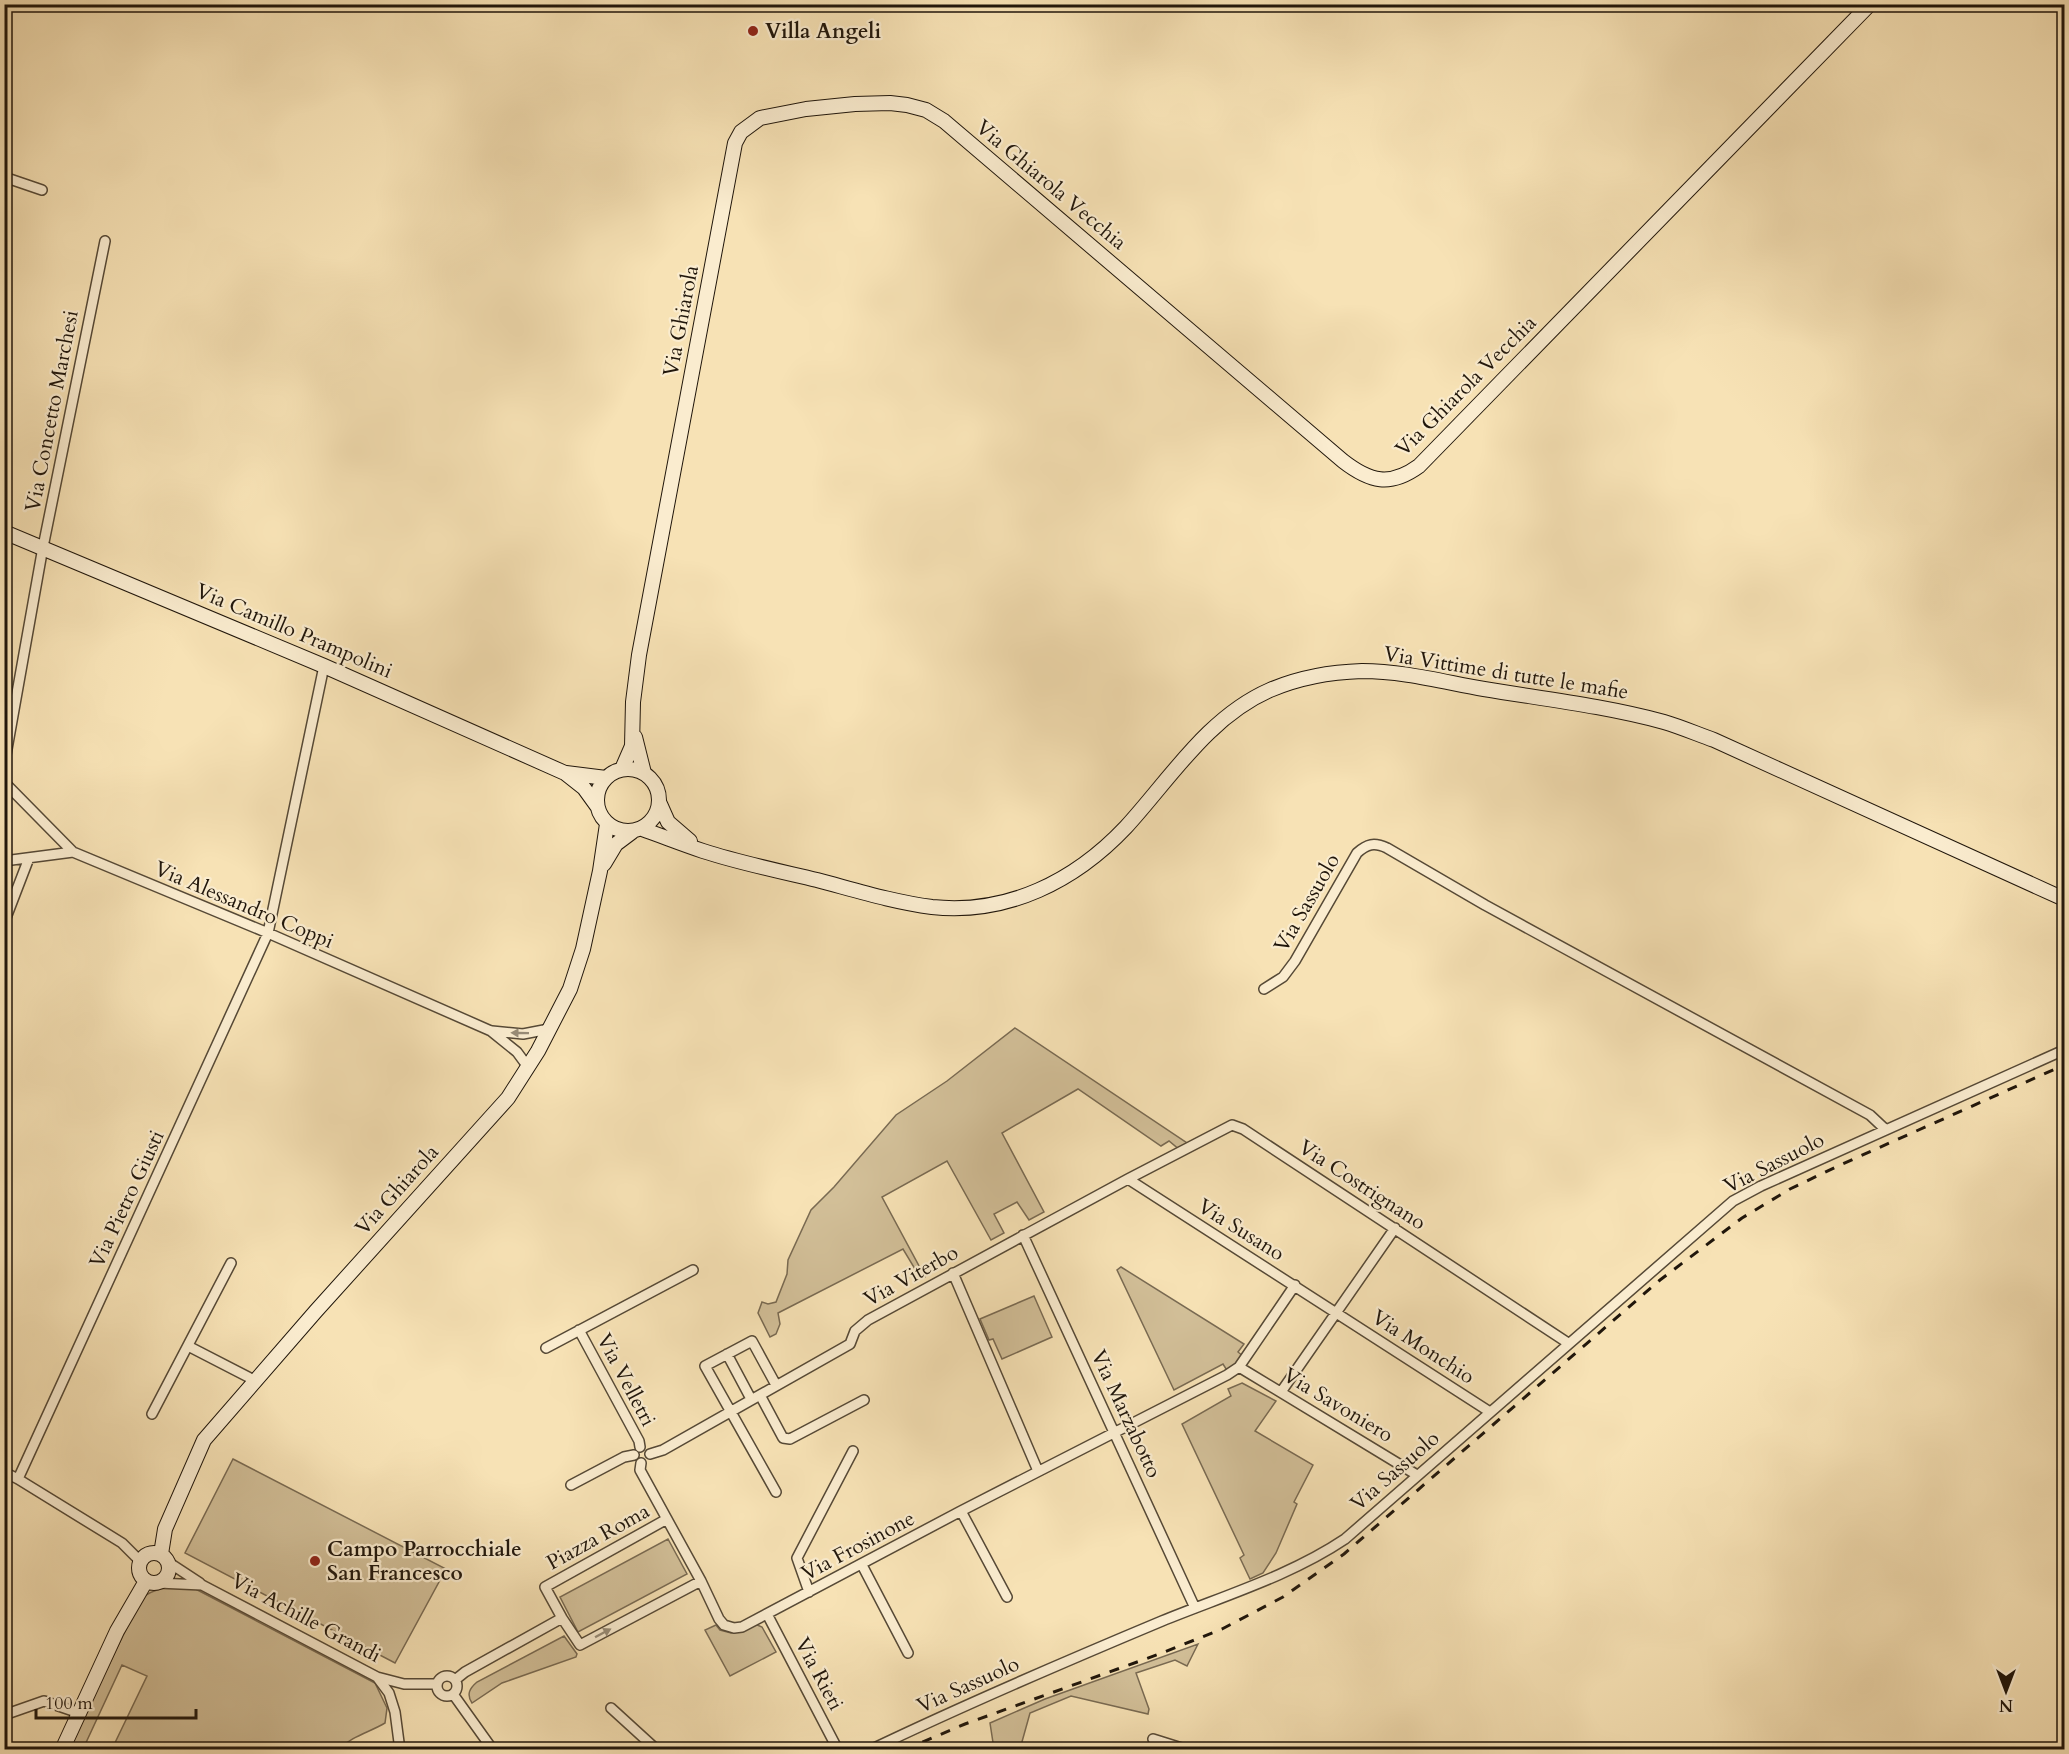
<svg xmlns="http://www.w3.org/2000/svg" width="2069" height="1754" font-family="Cardo,serif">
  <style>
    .green { fill: #d2bf98; stroke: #796a52; stroke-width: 1.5 }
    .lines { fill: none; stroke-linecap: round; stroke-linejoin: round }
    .street-casing { stroke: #564936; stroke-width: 12 }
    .secondary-casing { stroke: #20160b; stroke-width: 16 }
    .street { stroke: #faeccf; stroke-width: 9 }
    .secondary { stroke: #faeccf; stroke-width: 14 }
    .rail { stroke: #20160b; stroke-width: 3; stroke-dasharray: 10 10; stroke-linecap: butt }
    .oneway { fill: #988c77 }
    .poi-dot { fill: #8f2418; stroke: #faeccf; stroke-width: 2 }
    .labels { text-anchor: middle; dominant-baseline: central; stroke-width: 4.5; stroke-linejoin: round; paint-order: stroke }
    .poi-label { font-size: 21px; font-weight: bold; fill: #20160b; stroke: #faeccf; text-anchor: start }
    .street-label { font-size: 21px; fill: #20160b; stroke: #faeccf }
  </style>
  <rect width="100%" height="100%" fill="#f7e2b5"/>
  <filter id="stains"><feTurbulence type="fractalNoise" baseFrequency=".00333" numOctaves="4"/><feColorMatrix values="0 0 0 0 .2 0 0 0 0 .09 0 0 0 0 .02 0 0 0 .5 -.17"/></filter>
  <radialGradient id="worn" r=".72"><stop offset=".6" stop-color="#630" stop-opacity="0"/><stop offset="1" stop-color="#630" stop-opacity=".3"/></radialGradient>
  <!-- green -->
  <path class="green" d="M1015,1028l175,117 -10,5 -11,-9 -8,5 -83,-57 -76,44 42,79 -15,8 -12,-18 -23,12 10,19 -13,7 -44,-79 -65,36 43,80 -4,2 -18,-30 -125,64 2,11 -4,10 -6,3 -12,-24 4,-11 6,2 8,-2 11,-28 1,-14 23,-50 23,-23 62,-72 51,-34z
    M1121,1267l123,77 -6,8 6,5 -16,15 -5,-8 -49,26 -57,-120z
    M1034,1296l18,41 -50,22 -9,-20 -4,1 -9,-21z
    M1242,1383l34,18 -21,30 58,34 -19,37 3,2 -21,49 -13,20 -13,6 -10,-21 4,-3 -62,-131 49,-28 -3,-7z
    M233,1459l213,110 -51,94 -210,-110z
    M668,1539l19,35 -109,58 -18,-35z
    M186,1584l189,99 12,25 -2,15c-15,9 -33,13 -46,26h-227l35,-73 -25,-11 -39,84 -15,1 73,-152c13,-9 30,-13 45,-14z
    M755,1624l7,3 14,25 -46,24 -25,-46 11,-5 4,5 11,3z
    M564,1636l13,18 -1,3 -74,26 -30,20c-6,-9 -2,-15 5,-21z
    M1198,1644l-11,22 -12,-6 -39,13 13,36 -1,5 -77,-18 -41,17 -10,36h-26l-4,-26 55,-24z"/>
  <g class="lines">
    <!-- street casing -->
    <g class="street-casing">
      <path id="street" d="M4,177l38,13
        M4,766l39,-219 62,-306
        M4,782l69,70 195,81 223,98 26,21 11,15
        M4,861l69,-9
        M4,923l25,-65
        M1264,989l19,-12 12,-16 62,-108c10,-9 17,-11 30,-5l98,57 385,210 16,15
        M492,1031l31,3 26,-5
        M1128,1179l362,233
        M1023,1235l172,373
        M953,1273l85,198
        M579,1330l60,111 1,6
        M188,1346l66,34
        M546,1348l147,-78
        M727,1354l24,45
        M1239,1367l178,108
        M1281,1392l114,-164
        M760,1395l23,43 7,1 74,-39
        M152,1414l79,-151
        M650,1454l13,-4 187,-106 5,-13 13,-11 260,-141 104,-54 11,4 325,214
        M641,1463l-1,7 61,111 18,38 5,6 10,3 8,-1 219,-116 266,-136 12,-8 56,-82
        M4,1472l14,7 104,64 18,18
        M18,1479l250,-546 56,-267
        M571,1485l53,-28 10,-2
        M776,1492l-71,-126 47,-25 24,44
        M961,1511l46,86
        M667,1519l-122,68 17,31 18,27 121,-64
        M168,1562l32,21
        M862,1565l46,88
        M158,1583l44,2 175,92 27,7h33
        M809,1592l-12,-34 56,-107
        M767,1614l71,136
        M4,1626v2
        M437 1686a10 10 0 1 1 20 0a10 10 0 1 1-20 0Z
        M377,1677l12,16 6,19 5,38
        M455,1680l10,-8 97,-54
        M453,1694l40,56
        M611,1708l46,42
        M4,1715l40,-14 35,12
        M1153,1739l35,11
        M870,1750c96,-46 194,-88 292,-129 61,-25 128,-45 183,-82l388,-338 28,-15 303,-136"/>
    </g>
    <!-- secondary casing -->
    <g class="secondary-casing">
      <path id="secondary" d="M4,532l320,134 241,107 19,15 13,18
        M635,737l9,36
        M597 800a31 31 0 1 1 62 0a31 31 0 1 1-62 0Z
        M622,769l10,-23 1,-44 6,-47 96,-512 6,-11 19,-14 46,-9 49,-5 35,-1 17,2 19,5 18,11 399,340c27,21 47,26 76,5l451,-462
        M566,773l40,5
        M660,804l8,18 22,19
        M642,829c20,7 40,15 61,22 37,12 76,20 114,29 38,10 76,22 115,27 76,8 143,-26 194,-80 44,-48 82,-110 144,-137 28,-12 61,-18 92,-19 41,0 82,11 122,18 60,10 121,17 180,33 17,5 33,12 50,18l350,159
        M604,864l12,-20 16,-12
        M139 1568a15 15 0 1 1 30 0a15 15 0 1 1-30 0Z
        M161,1554l4,-25 39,-89 112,-129 192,-213 30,-47 32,-62 13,-40 17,-78 7,-47
        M62,1750l55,-119 29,-50"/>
    </g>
    <!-- street -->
    <use href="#street" class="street"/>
    <!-- secondary -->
    <use href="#secondary" class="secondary"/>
    <!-- rail -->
    <path class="rail" d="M904,1750l61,-26 197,-71 60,-24 61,-32 61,-43 316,-274 82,-62 48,-29 48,-23 226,-101"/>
  </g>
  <!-- one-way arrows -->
  <defs><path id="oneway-solid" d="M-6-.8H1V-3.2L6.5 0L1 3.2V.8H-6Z" transform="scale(1.5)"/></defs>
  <g class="oneway">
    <use href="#oneway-solid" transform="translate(520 1033) rotate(-179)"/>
    <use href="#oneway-solid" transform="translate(603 1633) rotate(-28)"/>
  </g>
  <!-- markers -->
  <g class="poi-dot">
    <circle cx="753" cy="31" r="6"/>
    <circle cx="315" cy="1561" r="6"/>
  </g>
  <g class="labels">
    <!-- poi labels -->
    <g class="poi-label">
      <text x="765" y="31">Villa Angeli</text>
      <text x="327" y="1549">Campo Parrocchiale<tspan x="327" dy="24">San Francesco</tspan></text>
    </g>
    <!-- street labels -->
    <g class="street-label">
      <text transform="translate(1051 185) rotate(40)">Via Ghiarola Vecchia</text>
      <text transform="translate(681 321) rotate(-79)">Via Ghiarola</text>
      <text transform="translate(1466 386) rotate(-45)">Via Ghiarola Vecchia</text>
      <text transform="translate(52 411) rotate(-79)">Via Concetto Marchesi</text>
      <text transform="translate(294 631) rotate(23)">Via Camillo Prampolini</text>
      <text transform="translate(1506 673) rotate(9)">Via Vittime di tutte le mafie</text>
      <text transform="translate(1307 903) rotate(-60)">Via Sassuolo</text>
      <text transform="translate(244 905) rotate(23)">Via Alessandro Coppi</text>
      <text transform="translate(1774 1163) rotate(-27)">Via Sassuolo</text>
      <text transform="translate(1362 1185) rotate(33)">Via Costrignano</text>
      <text transform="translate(397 1190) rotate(-48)">Via Ghiarola</text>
      <text transform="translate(127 1199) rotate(-65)">Via Pietro Giusti</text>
      <text transform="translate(1241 1230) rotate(32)">Via Susano</text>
      <text transform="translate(911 1276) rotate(-29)">Via Viterbo</text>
      <text transform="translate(1423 1347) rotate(33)">Via Monchio</text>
      <text transform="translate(626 1380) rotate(62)">Via Velletri</text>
      <text transform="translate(1338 1405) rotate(31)">Via Savoniero</text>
      <text transform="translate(1126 1414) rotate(65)">Via Marzabotto</text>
      <text transform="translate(1395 1471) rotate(-41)">Via Sassuolo</text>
      <text transform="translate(598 1537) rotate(-29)">Piazza Roma</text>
      <text transform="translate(858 1546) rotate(-28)">Via Frosinone</text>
      <text transform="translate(306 1618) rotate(28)">Via Achille Grandi</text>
      <text transform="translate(819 1674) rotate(62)">Via Rieti</text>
      <text transform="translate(968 1685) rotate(-24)">Via Sassuolo</text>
    </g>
  </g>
  <!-- margin -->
  <rect width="2069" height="1754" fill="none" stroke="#f7e2b5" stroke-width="24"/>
  <rect x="6" y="6" width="2057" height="1742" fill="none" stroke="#20160b" stroke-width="3"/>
  <rect x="12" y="12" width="2045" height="1730" fill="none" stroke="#20160b" stroke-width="1.5"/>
  <!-- north arrow -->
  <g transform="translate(2006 1691) rotate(180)" stroke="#faeccf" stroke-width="4.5" paint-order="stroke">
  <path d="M0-4.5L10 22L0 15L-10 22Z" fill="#20160b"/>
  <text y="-9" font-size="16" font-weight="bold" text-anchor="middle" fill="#20160b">N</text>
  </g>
  <!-- scale -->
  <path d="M36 1709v9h160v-9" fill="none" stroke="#20160b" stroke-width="3"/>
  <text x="45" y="1709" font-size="18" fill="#20160b" stroke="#faeccf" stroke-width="4.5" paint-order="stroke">100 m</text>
  <rect width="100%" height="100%" filter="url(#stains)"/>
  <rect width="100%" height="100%" fill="url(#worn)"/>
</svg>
